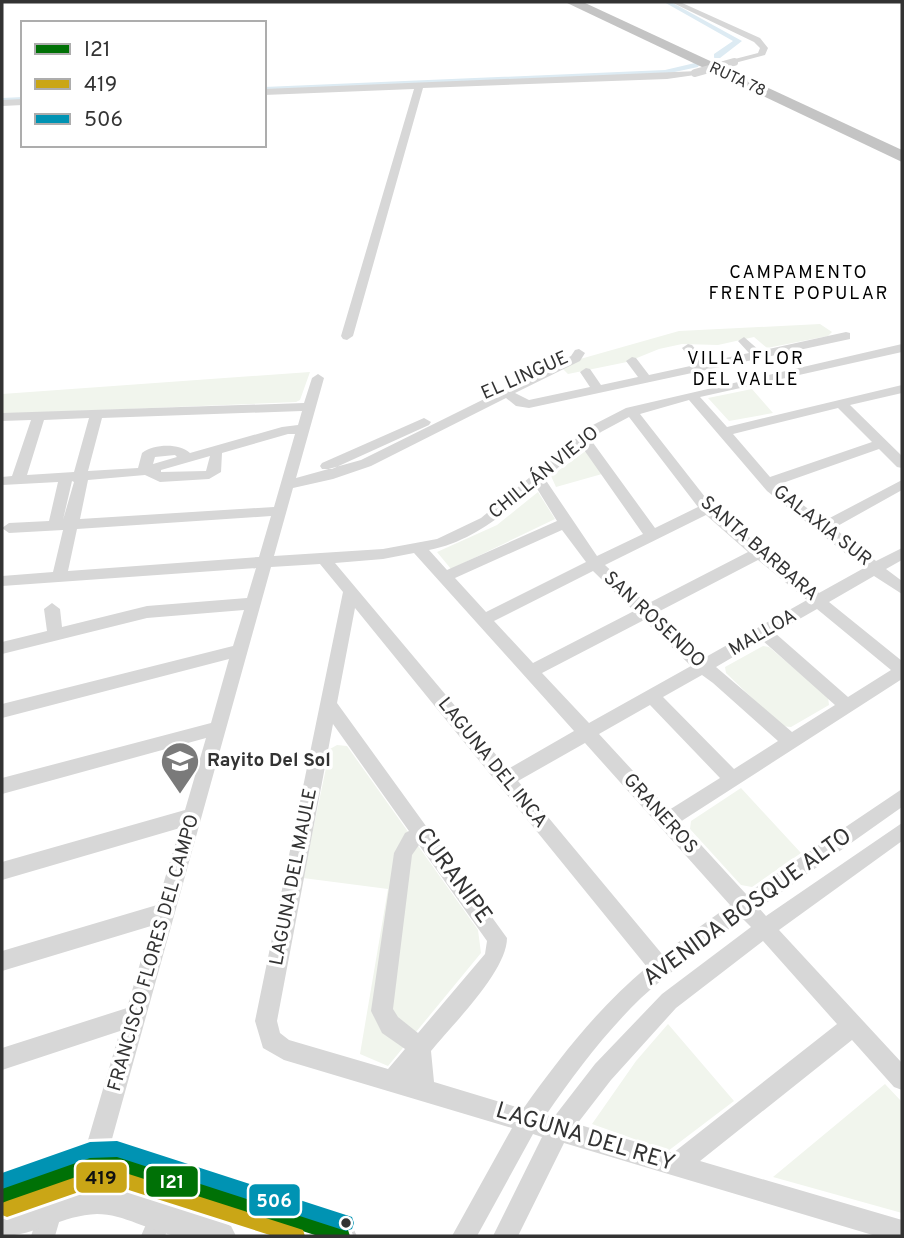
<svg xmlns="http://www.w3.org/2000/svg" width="904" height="1238" font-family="Overpass,sans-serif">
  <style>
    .green { fill: #f1f5ed }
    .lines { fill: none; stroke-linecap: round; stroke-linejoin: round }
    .canal { fill: #ddebf3; fill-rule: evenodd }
    .minor { fill: #d7d7d7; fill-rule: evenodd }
    .tertiary { fill: #d7d7d7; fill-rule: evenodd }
    .motorway { fill: #c4c4c4; fill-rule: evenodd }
    .minor-bridge { stroke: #d7d7d7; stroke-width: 8 }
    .bus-1-casing { stroke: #fff; stroke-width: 6 }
    .bus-2-casing { stroke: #fff; stroke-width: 6 }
    .bus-3-casing { stroke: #fff; stroke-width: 6 }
    .bus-1 { fill: #007106; fill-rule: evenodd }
    .bus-2 { fill: #caa616; fill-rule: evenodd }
    .bus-3 { fill: #0093b3; fill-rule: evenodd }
    .bus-dot { fill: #333; stroke: #fff; stroke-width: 2.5 }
    .labels { text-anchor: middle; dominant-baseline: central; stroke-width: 7; stroke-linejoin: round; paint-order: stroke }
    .far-street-label { font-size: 16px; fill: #333; stroke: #fff }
    .far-neighbourhood-label { font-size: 18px; letter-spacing: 2px; fill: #000; stroke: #fff }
    .street-label { font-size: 19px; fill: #333; stroke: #fff }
    .poi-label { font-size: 19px; font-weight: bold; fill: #333; stroke: #fff; text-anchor: start }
    .near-street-label { font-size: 23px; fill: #333; stroke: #fff }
    .line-badge { stroke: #fff; stroke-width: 2.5 }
    .badge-label { font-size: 19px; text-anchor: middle; font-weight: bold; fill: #fff }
    .pale-badge-label { font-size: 19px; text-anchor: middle; font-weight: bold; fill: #111 }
  </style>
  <rect width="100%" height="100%" fill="#fff"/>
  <!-- green -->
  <path class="green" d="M820,324l12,8 -4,4 -61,12 -13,-11 -36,8 -36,-1 -23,5 -32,13 -59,12 -9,-9 120,-34z
    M310,372l-10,28 -4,2 -294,12v-20z
    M752,389l21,24 -44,8 -21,-23z
    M587,450l15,24 -46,13 -5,-11z
    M538,492l17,27 -104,50 -14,-17 60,-27z
    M763,646l6,1 59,50 1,8 -38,22 -10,-1 -55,-53 -1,-6z
    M337,745l10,1 131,184 3,23 -93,113 -28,-12 28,-165 -85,-11 27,-129z
    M741,788l60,65 -49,34 -11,-2 -51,-56 1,-8z
    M668,1024l66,77 -66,50 -76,-27 44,-63z
    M885,1084l17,18v111l-129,-36z"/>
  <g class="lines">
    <!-- canal -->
    <path class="canal" d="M664,2h7l71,39 -22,17h-6v-4l19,-13z
      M695,63l4,2 -1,2 -33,7 -401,17v-4l401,-17z
      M23,97v4l-21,1v-4z"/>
    <!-- minor -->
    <path class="minor" d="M671,2h9l80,36 8,10 -3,7 -34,9v-4l27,-7 2,-5 -6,-6z
      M698,71v4h-3l-28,4 -244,9 -70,248 -6,4 -4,-1 -2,-3 73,-247 -150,6v-6z
      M23,99v6l-21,1v-6z
      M846,332l4,1v6l-321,69 -13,-2 -10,-8 -135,68 -38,13 -40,9 -19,68 109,-7 54,-10 44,-21 110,-92 35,-18 276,-64v8l-202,45 27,30 175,-42v8l-52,12 52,51v12l-5,-1 -18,-18 -102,36 47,36 78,-41v10l-68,38 42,33 26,-13v12l-16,9 16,12v13l-28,-18 -45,26 73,59v18l-222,143 66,72 156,-105v18l-143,101 7,8 136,-93v18l-123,89 123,133v27l-8,-3 -42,-47 -152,121 202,59v16h-26l-312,-93 -46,93h-25l49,-99 -9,-3 -56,102h-25l60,-108 -228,-68 -21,-12 -8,-27 88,-429 -23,-28 -49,3 -166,597 -4,8 -8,4 -8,-4 -4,-8 39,-133 -118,39v-22l125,-40 24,-82 -149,45v-20l155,-46 23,-77 -178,52v-18l183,-52 21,-72 -204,56v-16l209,-55 18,-64 -227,59v-14l231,-58 11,-36 -97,8 -145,36v-12l45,-11 -3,-22 8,-6 8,6 2,18 85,-21 100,-8 9,-30 -254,18v-10l51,-4 10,-42 -54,3 -7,-5 7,-5 40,-2 9,-39 -56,3v-8l10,-1 19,-56 -29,1v-8l302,-10 8,-25 6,-4 6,4 -28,100 65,-18 210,-104 4,-6 4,-1 6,4 -5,8 -65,32 14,7 61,-13 -10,-15 6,-4 4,1 11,16 37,-8 -12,-16 6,-4 4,1 13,17 46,-10 -13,-17 6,-4 4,1 14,17 43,-9 -11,-12 6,-4 16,14zM689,400l78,91 97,77 -45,25 -95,-76 -19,-20 -65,-83zM838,408l34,34 -102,35 -37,-43zM302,411l-4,14 -16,2 -92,26c-11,-10 -36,-9 -48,0l-4,15 -50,3 14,-53zM629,417l69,90 -43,21 -64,-88 10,-8zM89,418l-15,54 -47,3 17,-55zM288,434h7l-21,73 -194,12 8,-39 57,-5 15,7 49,-3 12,-7 1,-19zM582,447l61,87 -46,22 -52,-77zM175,455l2,2 -24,7 2,-7zM210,456l-4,15 -45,1v-2zM72,481l2,1 -11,38zM536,487l21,34 -110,49 -18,-20c42,-8 75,-36 107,-63zM706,515l42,37 -101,52 -42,-39zM271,516l-12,41 -191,14 9,-42zM562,530l24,32 -100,50 -31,-34zM414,553l160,178 -66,38 -173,-206 48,-4zM758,560l49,40 -103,58 -48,-45zM593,571l41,40 -101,52 -39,-42zM355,608l292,359c-49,41 -87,90 -124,142l-89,-27 -3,-31c22,-27 76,-80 76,-113l-170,-235zM817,609l74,61 -43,27 -73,-64zM644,620l47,46 -102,57 -47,-50zM762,640l73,65 -43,27 -76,-65zM702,675l11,8 65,58 -44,28 -71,-72zM650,705l70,73 -51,32 -70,-76zM333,724l76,107 -4,2 -11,20 -23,158 11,22 23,16 -17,20 -99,-29 -9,-7 -3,-12zM585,743l145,162 -68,49 -144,-173zM419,845l68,96 -2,13 -67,79 -20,-16 -5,-8 19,-154zM743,919l8,8 -89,67 -67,70 -41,53 -8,-2c28,-41 59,-82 95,-117 32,-29 67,-54 102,-79zM763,941l74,83 -164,129 -96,-29 34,-44 65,-72z
      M424,418l7,4 -2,3 -97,44h-10l-2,-3 2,-3z
      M50,1200l8,4 4,8 -7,24h-24l11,-32z
      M161,1204l8,4 4,8 -8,20h-24l12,-28z"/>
    <!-- tertiary -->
    <path class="tertiary" d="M115,1149l227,72 10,5 5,10h-60l-182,-59 -22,1 -91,32v-28l91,-32z
      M98,1185l14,2 109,34 10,5 5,10c-19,1 -42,2 -60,0 -27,-5 -52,-22 -79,-22 -34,1 -62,22 -95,22v-22l54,-21z"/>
    <!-- motorway -->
    <path class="motorway" d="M565,2h18l319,148v12z"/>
    <!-- minor-bridge -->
    <path class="minor-bridge" d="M695,73l39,-11"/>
    <!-- bus-1 casing -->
    <g class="bus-1-casing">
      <path id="bus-1" d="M115,1155l227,73 6,2 2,6h-32l-203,-65 -22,1 -91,32v-16l91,-32z"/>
    </g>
    <!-- bus-2 casing -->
    <g class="bus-2-casing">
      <path id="bus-2" d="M113,1169l184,59 6,2 2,6h-32l-160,-51 -17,1 -89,31 -5,-2v-12l5,-2 89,-31z"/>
    </g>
    <!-- bus-3 casing -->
    <g class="bus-3-casing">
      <path id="bus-3" d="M117,1141l229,74 6,2 2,6 -2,6 -6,2 -229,-74 -27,1 -88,31v-16l88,-31z"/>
    </g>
    <!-- bus-1 -->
    <use href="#bus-1" class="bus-1"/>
    <!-- bus-2 -->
    <use href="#bus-2" class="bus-2"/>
    <!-- bus-3 -->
    <use href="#bus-3" class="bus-3"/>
  </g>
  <!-- icons -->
  <defs>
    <g id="school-pin" transform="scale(2.0125)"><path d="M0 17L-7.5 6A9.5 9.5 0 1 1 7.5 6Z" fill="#7a7a7a" stroke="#fff"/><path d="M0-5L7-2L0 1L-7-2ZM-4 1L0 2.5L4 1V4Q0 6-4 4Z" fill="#fff"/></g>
  </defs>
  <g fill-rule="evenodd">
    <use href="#school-pin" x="180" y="761"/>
  </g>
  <!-- markers -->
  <circle class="bus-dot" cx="346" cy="1223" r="6"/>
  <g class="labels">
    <!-- far-street labels -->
    <g class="far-street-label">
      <text transform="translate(737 80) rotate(25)">RUTA 78</text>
    </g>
    <!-- far-neighbourhood labels -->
    <g class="far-neighbourhood-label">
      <text x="799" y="273">CAMPAMENTO<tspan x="799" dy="21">FRENTE POPULAR</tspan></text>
      <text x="746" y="359">VILLA FLOR<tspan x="746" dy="21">DEL VALLE</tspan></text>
    </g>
    <!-- street labels -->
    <g class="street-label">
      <text transform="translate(525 376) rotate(-24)">EL LINGUE</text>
      <text transform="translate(544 473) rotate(-39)">CHILLÁN VIEJO</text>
      <text transform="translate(822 526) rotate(38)">GALAXIA SUR</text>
      <text transform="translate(759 549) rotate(41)">SANTA BARBARA</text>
      <text transform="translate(654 620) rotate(43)">SAN ROSENDO</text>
      <text transform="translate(763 633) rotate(-30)">MALLOA</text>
      <text transform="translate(492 763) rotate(51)">LAGUNA DEL INCA</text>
      <text transform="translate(660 814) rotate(48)">GRANEROS</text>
      <text transform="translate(294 877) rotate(-79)">LAGUNA DEL MAULE</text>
      <text transform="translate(154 953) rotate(-74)">FRANCISCO FLORES DEL CAMPO</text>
    </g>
    <!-- poi labels -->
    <g class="poi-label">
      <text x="207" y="761">Rayito Del Sol</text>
    </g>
    <!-- near-street labels -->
    <g class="near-street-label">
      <text transform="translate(453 876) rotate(54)">CURANIPE</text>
      <text transform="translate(748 908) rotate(-36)">AVENIDA BOSQUE ALTO</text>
      <text transform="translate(585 1138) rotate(17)">LAGUNA DEL REY</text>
    </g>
  </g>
  <g class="line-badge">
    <rect x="75" y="1161" width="53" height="33" rx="7" fill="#caa616"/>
    <rect x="145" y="1165" width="54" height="33" rx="7" fill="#007106"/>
    <rect x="248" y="1183" width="53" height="34" rx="7" fill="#0093b3"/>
  </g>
  <g class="badge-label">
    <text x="172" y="1188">I21</text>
    <text x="274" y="1207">506</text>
  </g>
  <g class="pale-badge-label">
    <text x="101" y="1184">419</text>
  </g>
  <!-- border -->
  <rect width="904" height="1238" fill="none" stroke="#333333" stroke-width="7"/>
  <!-- legend -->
  <rect x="21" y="21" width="245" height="126" fill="#ffffff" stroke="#adadad" stroke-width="2"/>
  <rect x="35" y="44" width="35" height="10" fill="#007106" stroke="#adadad" stroke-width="2"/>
  <text x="84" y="56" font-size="21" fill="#333333">I21</text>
  <rect x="35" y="79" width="35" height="10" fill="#caa616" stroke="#adadad" stroke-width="2"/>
  <text x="84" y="91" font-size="21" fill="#333333">419</text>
  <rect x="35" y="114" width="35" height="10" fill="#0093b3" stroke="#adadad" stroke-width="2"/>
  <text x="84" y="126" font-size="21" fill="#333333">506</text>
</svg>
